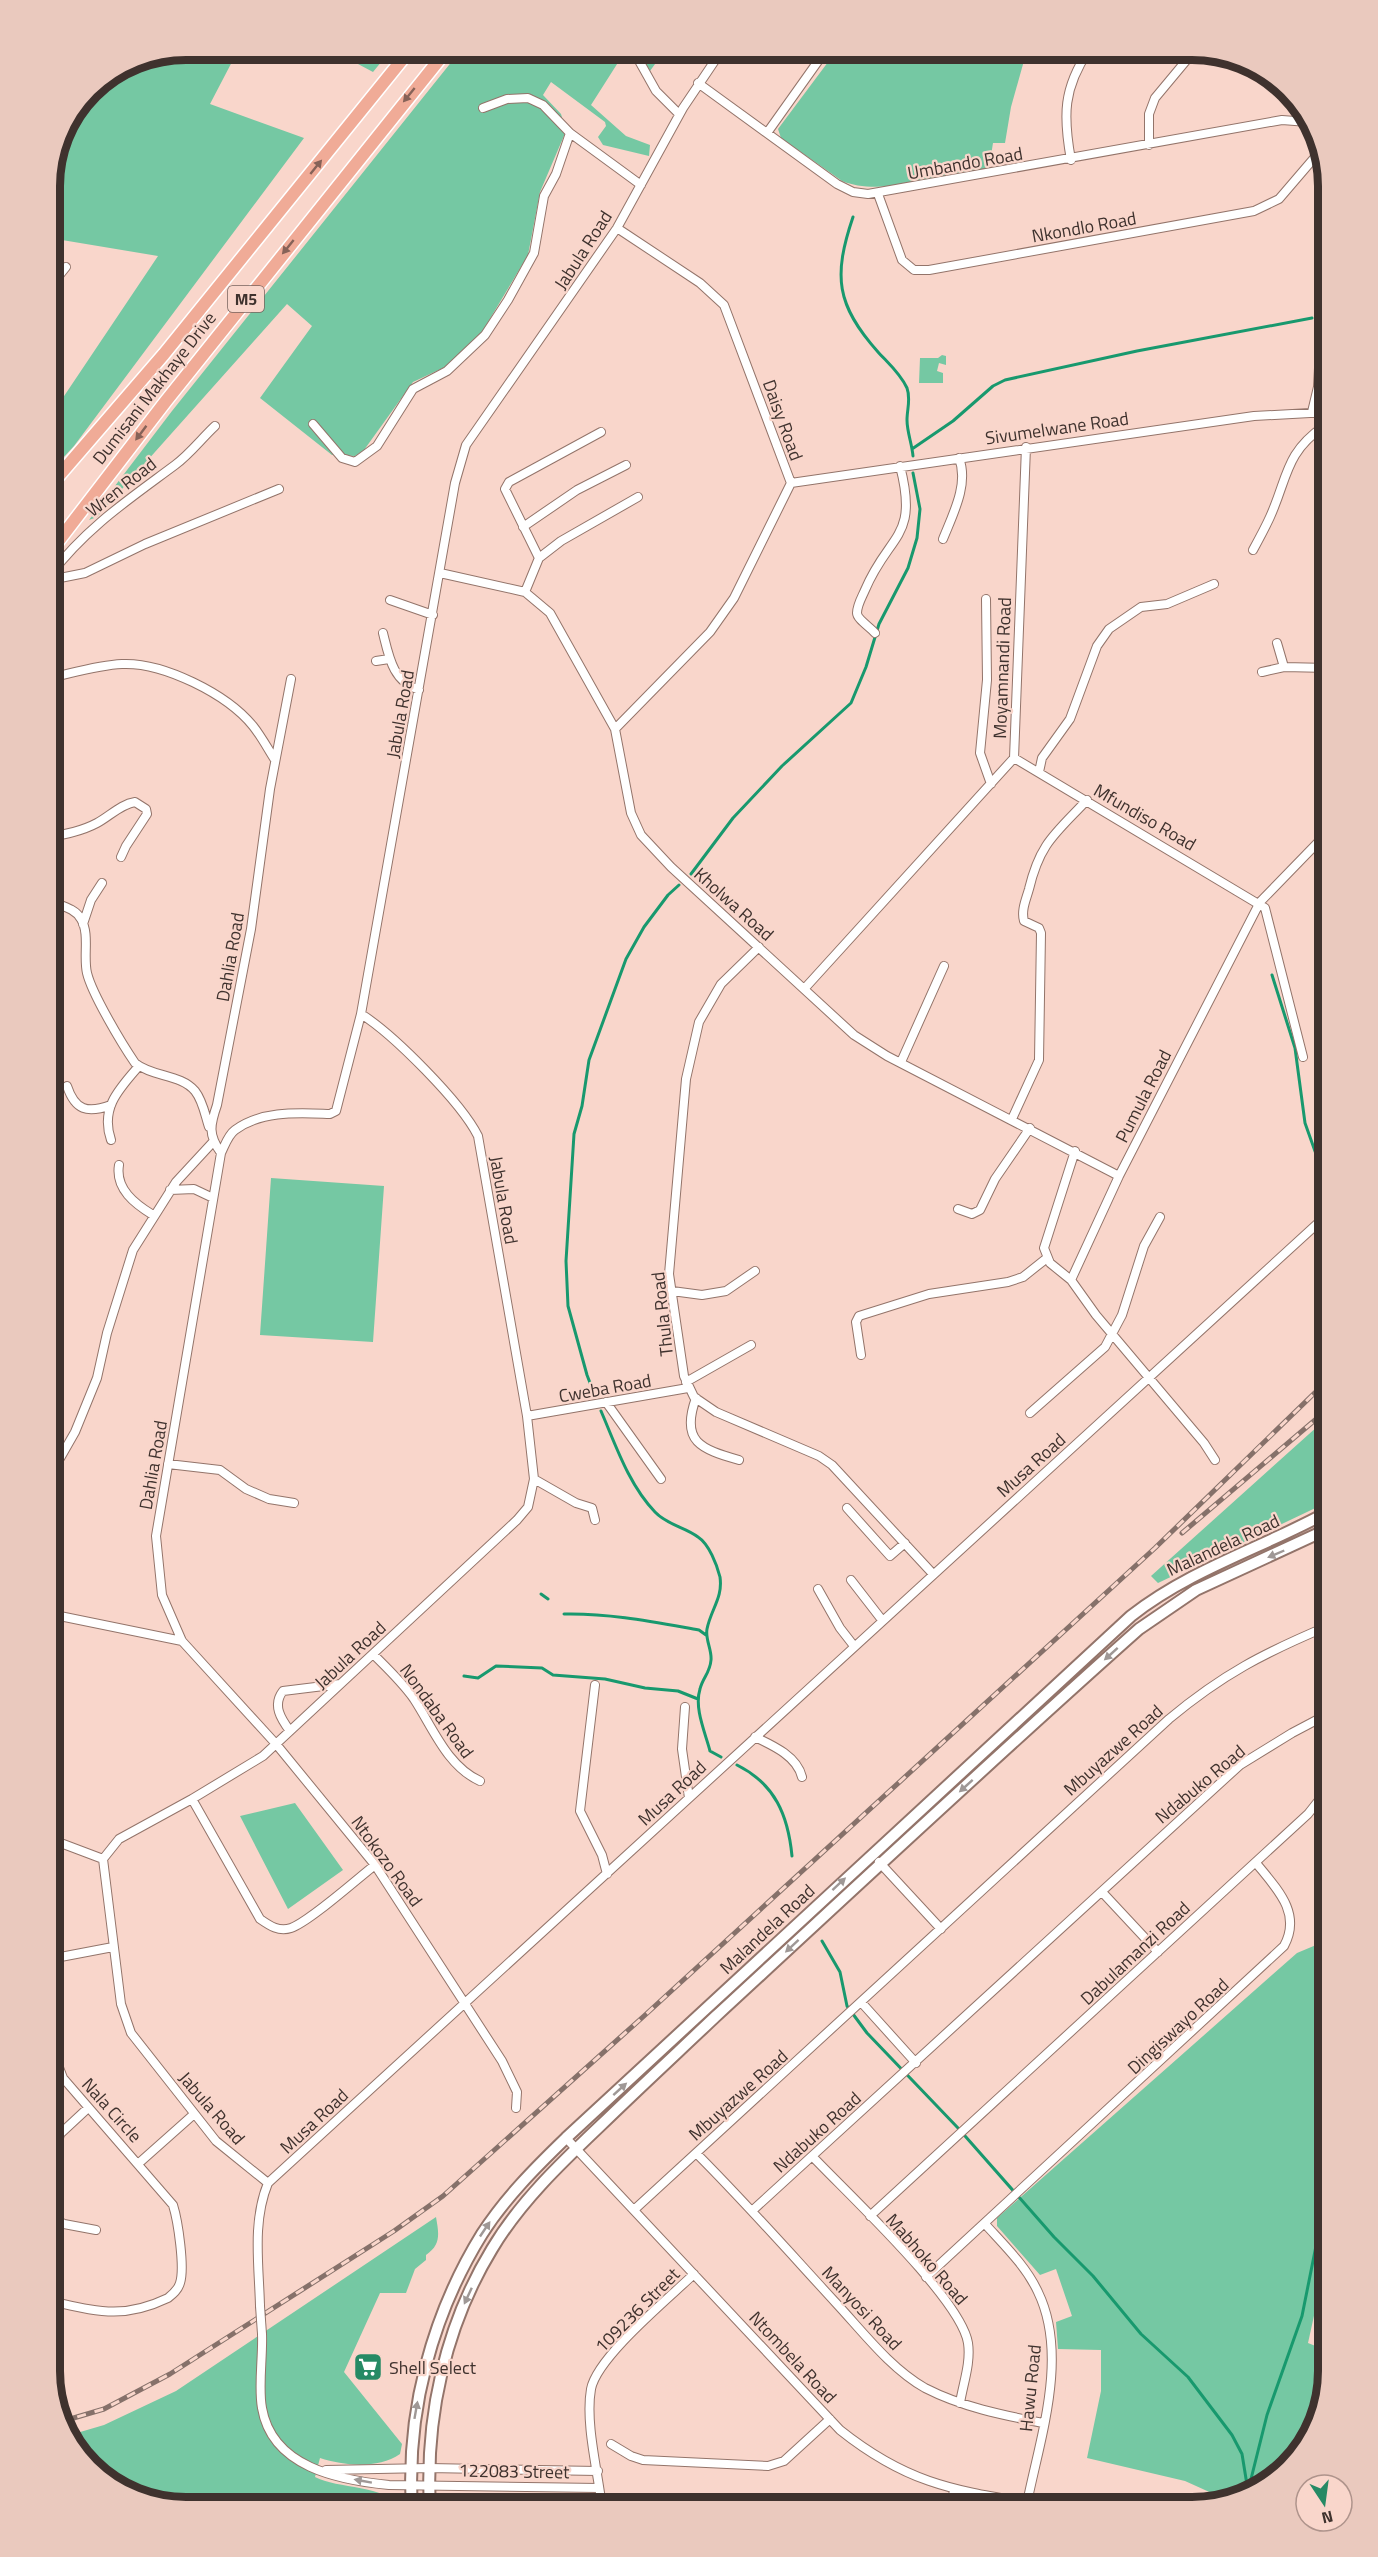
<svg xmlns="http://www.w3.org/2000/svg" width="1378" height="2557" font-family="'Titillium Web',sans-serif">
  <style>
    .green { fill: #75c8a3 }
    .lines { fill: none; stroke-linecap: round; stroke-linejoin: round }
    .stream { stroke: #18996e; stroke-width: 3 }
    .street-casing { stroke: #93746a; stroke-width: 10 }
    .secondary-casing { stroke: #93746a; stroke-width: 14 }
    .primary-casing { stroke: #fff; stroke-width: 15 }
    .street { stroke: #fff; stroke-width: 8 }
    .secondary { stroke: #fff; stroke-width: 10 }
    .primary { stroke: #f0ab97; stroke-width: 12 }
    .rail-casing { stroke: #86716a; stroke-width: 5 }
    .rail { stroke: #f9d6cb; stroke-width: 3; stroke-dasharray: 9; stroke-linecap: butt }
    .street-bridge-casing { stroke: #93746a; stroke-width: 10; stroke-linecap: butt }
    .street-bridge { stroke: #fff; stroke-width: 8 }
    .oneway { fill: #866258 }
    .oneway2 { fill: #9f9896 }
    .labels { text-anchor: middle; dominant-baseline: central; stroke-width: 4.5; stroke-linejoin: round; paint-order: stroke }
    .shield { fill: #f9d6cb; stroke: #77635d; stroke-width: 1.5 }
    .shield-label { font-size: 16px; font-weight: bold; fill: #3f322e }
    .street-label { font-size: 18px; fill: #3f322e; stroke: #f9d6cb }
    .poi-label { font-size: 18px; fill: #3f322e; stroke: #f9d6cb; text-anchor: start }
    .rim { fill: none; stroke: #3f322e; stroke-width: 8 }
  </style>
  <rect width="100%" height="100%" fill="#f9d6cb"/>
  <!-- green -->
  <path class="green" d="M186,50h205l-18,22 -15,-8 -52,-14 -72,8 -24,46 94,34 -230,308 -24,26v-55l108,-161 -108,-18v-61l10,-44 30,-44 44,-29z
    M461,50h165l-35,55 35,31 24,9 -1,11 -46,-11 -5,-8 8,-11 -1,-4 -54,-40 -8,13 18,19 5,17 -26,61 -12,63 -46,77 -37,35 -32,15 -49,68 -9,6 -23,-1 -72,-57 52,-72 -25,-22 -190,213 -8,3 83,-109z
    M638,50h27l-15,21z
    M837,50h190l-16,57 -6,36h-12l-4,25c-40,7 -110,29 -147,13l-61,-43 -3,-9z
    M942,355l4,1v9l-7,-2 -2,8 6,2v10h-24l1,-25h18z
    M271,1178l113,8 -11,156 -113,-7z
    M1328,1417v85l-170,81 -7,-7z
    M295,1803l48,67 -55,39 -48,-93z
    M1328,1940v312l-20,91 20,8v21l-23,75 -60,50 -32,6 3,-8 -31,-14 -98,-23 14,-67v-41l-43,-1 -2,-27 16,-6 -16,-47 -16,6 -43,-49v-8l300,-265z
    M436,2217c3,17 5,28 -10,38v5l-11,9 -9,24h-26l-36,79 58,72 -2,10c-22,15 -55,12 -80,4l-5,19c22,12 72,8 84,30h-222l-67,-23 -40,-49 34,-10 72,-34z"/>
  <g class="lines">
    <!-- stream -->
    <path class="stream" d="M853,217c-20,59 -17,88 25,135 10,11 22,21 29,36 4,11 0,21 0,32 0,12 5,24 6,36
      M912,449l41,-28 40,-35 12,-6 132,-29 175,-33
      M691,874l42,-56 49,-52 69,-63 15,-36 13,-43 29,-56 9,-30 3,-29 -7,-36
      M1272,975l23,73 10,75 11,31 8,54
      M595,1396l-8,-21 -19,-69 -2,-45 8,-127 8,-28 7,-46 37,-101 18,-32 24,-32 11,-10
      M601,1411c15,35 28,74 54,101 12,13 30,15 43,25 11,7 19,28 22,40 3,21 -9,32 -13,52 -2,10 5,21 4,31 -1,13 -8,17 -11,29 -6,19 5,43 10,62l11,6
      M541,1594l7,5
      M564,1614c46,-1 90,8 135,16l7,5
      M464,1676l14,2 18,-12 46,2 11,7 52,4 40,9 33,3 20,8
      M737,1765c38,19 51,50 55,91
      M822,1941l18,31 7,34 20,27 91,95 96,109 39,39 48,58 47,43 44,58 10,19 6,37
      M1247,2495l20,-80 35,-99 26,-130"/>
    <!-- street casing -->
    <g class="street-casing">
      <path id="street" d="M633,50l23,41 23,23
        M698,83l139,101 16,8 15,2 414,-74 26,2
        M483,108l24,-9 21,-1 15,7 27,28 71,52
        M767,133l59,-83
        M1149,145v-31l6,-16 40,-48
        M1071,160c-8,-44 -8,-72 18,-110
        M878,194l24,66 12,10h15l325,-59 25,-12 42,-49
        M50,287l16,-20
        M1312,412l6,-25 1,-19 9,-8
        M1322,414l6,44
        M313,424l29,34 13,4 22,-16 36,-57 34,-18 38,-36 23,-35 26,-47 10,-57 12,-22 14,-41
        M791,483l463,-67 74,-4
        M523,527l54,-37 49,-25
        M943,539c10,-25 26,-55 16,-81
        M1253,550c6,-11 12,-22 17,-33 18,-40 15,-64 54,-91
        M539,558l-34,-69 4,-7 92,-50
        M440,573l85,19 25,21 65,116 16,84 10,22 30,32 183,168 33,21 232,120
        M50,575c37,-48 78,-75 125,-110 15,-11 27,-27 40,-39
        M50,580l35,-7 60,-29 134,-55
        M525,592l14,-34 22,-17 77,-44
        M986,599l1,81 -7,73 11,31
        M390,600l43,15
        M383,633c6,24 10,49 36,57
        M875,633c-5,-6 -18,-14 -18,-20 0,-8 5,-16 8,-23 24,-57 54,-51 35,-124
        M1277,643l7,24
        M376,661l13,-2
        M1262,672l22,-5 44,1
        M50,678c23,-5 48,-13 72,-14 41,-2 105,30 131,62 8,10 15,23 22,34
        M615,729l95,-97 24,-34 57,-115 -67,-178 -24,-22 -83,-55
        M1014,758l251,150 38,149
        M1039,772l3,-14 28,-39 27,-73 12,-17 32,-22 26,-3 47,-20
        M50,837c16,-3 32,-6 47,-14 13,-7 24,-19 38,-21l11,7 1,5 -21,32 -5,11
        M50,901c11,5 25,7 31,18 9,15 2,37 6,54 5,21 35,71 48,90 17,14 46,11 60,28 8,10 10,24 14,36
        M83,924l8,-24 11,-17
        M759,947l-38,37 -22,38 -13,57 -17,195 15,102 10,21 22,15 103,44 13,9 101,109
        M805,988l209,-230 12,-311
        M361,1014l-25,97 -6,3c-31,-1 -68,-4 -95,16 -7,5 -10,15 -14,23l-65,383 6,59 20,46 94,103 99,121 127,196 15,31 -1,16
        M901,1062l43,-96
        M67,1086c8,24 20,28 44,19
        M1012,1119l27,-59 2,-127 -2,-5 -15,-7c-3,-11 2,-21 5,-32 11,-46 26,-55 58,-89
        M111,1140c-11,-32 8,-51 28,-74
        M221,1153c-13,-18 -11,-28 -4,-48l34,-176 19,-140 21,-110
        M119,1165c-4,24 16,39 34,50
        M170,1190l24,-1 19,9
        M958,1209l14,5 8,-4 15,-31 35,-51
        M1071,1280l-21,-17 -6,-15 31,-97
        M672,1291l30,4 24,-4 29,-20
        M861,1355l-5,-33 3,-6 70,-22 79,-12 15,-5 24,-19
        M686,1382l65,-37
        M696,1398c-16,44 5,51 43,62
        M606,1402l55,77
        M1030,1413l75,-66 17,-32 22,-69 16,-29
        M527,1416l161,-28
        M1215,1460l-11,-17 -108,-128 -25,-35 48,-104 141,-274 68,-70
        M168,1464l52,6 26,19 23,10 25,4
        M534,1479l42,24 16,5 3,12
        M50,1483l5,-16 20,-35 22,-54 10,-45 26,-83 43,-68 37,-40
        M847,1508l43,48 15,-13
        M851,1580l31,40
        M818,1589l22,39 14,18
        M50,1614l132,27
        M373,1654c14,14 29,28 41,45 19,29 33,67 66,82
        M595,1685l-15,126 22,44 5,19
        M685,1707l-3,42 7,49
        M290,1731c-9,-12 -18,-26 -7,-40l57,-7
        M755,1737c17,8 42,19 47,40
        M192,1799l68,120c10,7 19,13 31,9 18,-6 66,-49 84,-63
        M50,1839l53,20
        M879,1862l62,67
        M1102,1892l56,60
        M50,1959l63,-12
        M861,2002l55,61
        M566,2138l274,292c74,59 123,61 212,77
        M696,2153c49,49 94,100 140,150 27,29 54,65 89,85 37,19 77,27 118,35
        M813,2157c35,37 148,142 155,186 3,20 -5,41 -8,60
        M139,2163l54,-48
        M50,2175l10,-41 28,-26
        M268,2183l-52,-42 -85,-108 -10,-29 -18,-145 16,-20 73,-40 71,-43 254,-236 11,-13 6,-28 -7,-63 -49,-280c-17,-34 -85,-102 -117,-122l94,-531 11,-38 151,-217 66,-120 39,-58
        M635,2209l534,-490c54,-45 95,-66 159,-93
        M753,2210l487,-445 52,-32 36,-19
        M50,2216l14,8 32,6
        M870,2216l438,-402 15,-19 5,-19
        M985,2224c19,21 41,42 53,68 31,64 2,146 -11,211
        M926,2277l358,-331c18,-33 -7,-57 -28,-83
        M50,2301c46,10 72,19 118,-3 5,-4 10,-8 12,-15 5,-15 -2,-62 -7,-78l-110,-127 -13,-34
        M260,2306c-1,-41 -8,-84 8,-123l1060,-969
        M262,2334c1,23 -4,53 0,74 10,59 76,72 127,77l210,3
        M611,2444l20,12 12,4 125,6 16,-5 46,-42
        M326,2470l103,-2 169,3
        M602,2507c-4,-35 -17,-84 -11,-118 6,-32 78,-91 103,-115
        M950,2507l4,-16"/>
    </g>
    <!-- secondary casing -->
    <g class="secondary-casing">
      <path id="secondary" d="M412,2507c-6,-95 20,-192 70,-273 23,-36 54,-67 84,-96l565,-522c60,-47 131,-68 197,-104
        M430,2507c-5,-89 15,-181 62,-258 28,-47 69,-86 108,-123 38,-37 77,-73 115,-109 141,-130 281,-261 424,-388l57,-39 132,-61"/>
    </g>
    <!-- primary casing -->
    <g class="primary-casing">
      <path id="primary" d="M50,486l114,-132 246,-304
        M50,552l116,-151 281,-351"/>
    </g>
    <!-- street -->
    <use href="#street" class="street"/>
    <!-- secondary -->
    <use href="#secondary" class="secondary"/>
    <!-- primary -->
    <use href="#primary" class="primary"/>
    <!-- rail casing -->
    <g class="rail-casing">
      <path id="rail" d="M1182,1533l146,-124
        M60,2422l44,-13 66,-35 224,-143 49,-35 201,-180 511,-468 173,-168"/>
    </g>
    <!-- rail -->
    <use href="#rail" class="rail"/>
    <!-- street-bridge casing -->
    <g class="street-bridge-casing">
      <path id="street-bridge" d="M260,2306l2,28"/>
    </g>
    <!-- street-bridge -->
    <use href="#street-bridge" class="street-bridge"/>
  </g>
  <!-- one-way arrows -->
  <defs><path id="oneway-solid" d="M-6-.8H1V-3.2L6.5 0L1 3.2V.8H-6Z" transform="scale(1.5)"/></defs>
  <g class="oneway">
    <use href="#oneway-solid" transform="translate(409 95) rotate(129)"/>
    <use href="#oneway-solid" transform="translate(316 167) rotate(-51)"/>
    <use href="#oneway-solid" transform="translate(288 247) rotate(129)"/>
    <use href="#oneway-solid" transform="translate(141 433) rotate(127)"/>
  </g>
  <g class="oneway2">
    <use href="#oneway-solid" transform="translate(1276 1554) rotate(157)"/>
    <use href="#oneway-solid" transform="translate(1111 1654) rotate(138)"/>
    <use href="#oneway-solid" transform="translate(966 1786) rotate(138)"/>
    <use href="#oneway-solid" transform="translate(839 1884) rotate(-43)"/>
    <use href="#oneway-solid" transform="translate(792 1946) rotate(137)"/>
    <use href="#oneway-solid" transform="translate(620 2089) rotate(-42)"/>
    <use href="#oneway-solid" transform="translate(485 2229) rotate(-56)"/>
    <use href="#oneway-solid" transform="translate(468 2296) rotate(115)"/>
    <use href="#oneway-solid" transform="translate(416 2410) rotate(-80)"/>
    <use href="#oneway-solid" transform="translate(363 2481) rotate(-170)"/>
  </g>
  <!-- icons -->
  <defs>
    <g id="supermarket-square" transform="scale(1.5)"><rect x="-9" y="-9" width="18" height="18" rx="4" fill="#268a65" stroke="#f9d6cb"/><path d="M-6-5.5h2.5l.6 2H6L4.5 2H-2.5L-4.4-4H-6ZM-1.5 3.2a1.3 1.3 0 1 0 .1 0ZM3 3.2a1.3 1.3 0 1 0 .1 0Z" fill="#fff"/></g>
  </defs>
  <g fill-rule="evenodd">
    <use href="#supermarket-square" x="368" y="2367"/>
  </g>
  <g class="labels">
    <!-- shield labels -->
    <rect class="shield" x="228" y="286" width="36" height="26" rx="4.5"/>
    <g class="shield-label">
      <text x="246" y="299">M5</text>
    </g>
    <!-- street labels -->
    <g class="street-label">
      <text transform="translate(965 163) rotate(-10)">Umbando Road</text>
      <text transform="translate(1084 227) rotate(-10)">Nkondlo Road</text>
      <text transform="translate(583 250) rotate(-57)">Jabula Road</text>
      <text transform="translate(154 388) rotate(-52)">Dumisani Makhaye Drive</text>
      <text transform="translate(783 420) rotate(70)">Daisy Road</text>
      <text transform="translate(1057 428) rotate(-8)">Sivumelwane Road</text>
      <text transform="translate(121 487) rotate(-38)">Wren Road</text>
      <text transform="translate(1002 668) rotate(-88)">Moyamnandi Road</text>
      <text transform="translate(400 714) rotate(-80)">Jabula Road</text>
      <text transform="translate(1145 817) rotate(30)">Mfundiso Road</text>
      <text transform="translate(734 904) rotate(42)">Kholwa Road</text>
      <text transform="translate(230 957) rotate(-80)">Dahlia Road</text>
      <text transform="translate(1143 1096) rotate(-63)">Pumula Road</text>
      <text transform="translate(504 1200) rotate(80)">Jabula Road</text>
      <text transform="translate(662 1314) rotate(-96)">Thula Road</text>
      <text transform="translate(605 1388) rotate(-10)">Cweba Road</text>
      <text transform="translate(153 1465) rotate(-80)">Dahlia Road</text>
      <text transform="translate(1031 1465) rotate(-42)">Musa Road</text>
      <text transform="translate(1223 1545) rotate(-25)">Malandela Road</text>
      <text transform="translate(350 1655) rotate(-43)">Jabula Road</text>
      <text transform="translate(437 1711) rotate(54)">Nondaba Road</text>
      <text transform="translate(1113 1750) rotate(-42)">Mbuyazwe Road</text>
      <text transform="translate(1200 1784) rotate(-40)">Ndabuko Road</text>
      <text transform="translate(672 1793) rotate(-43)">Musa Road</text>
      <text transform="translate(387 1861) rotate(54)">Ntokozo Road</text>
      <text transform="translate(767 1929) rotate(-43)">Malandela Road</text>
      <text transform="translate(1135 1953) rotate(-43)">Dabulamanzi Road</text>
      <text transform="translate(1178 2026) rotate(-43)">Dingiswayo Road</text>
      <text transform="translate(738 2095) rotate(-42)">Mbuyazwe Road</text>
      <text transform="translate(212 2108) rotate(49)">Jabula Road</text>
      <text transform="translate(112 2110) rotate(48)">Nala Circle</text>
      <text transform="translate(314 2121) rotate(-43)">Musa Road</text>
      <text transform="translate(817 2132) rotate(-42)">Ndabuko Road</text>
      <text transform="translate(927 2259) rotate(49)">Mabhoko Road</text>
      <text transform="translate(862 2308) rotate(47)">Manyosi Road</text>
      <text transform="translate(637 2310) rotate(-45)">109236 Street</text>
      <text transform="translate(793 2357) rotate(47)">Ntombela Road</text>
      <text transform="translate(1030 2388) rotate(-84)">Hawu Road</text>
      <text transform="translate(514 2471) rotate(1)">122083 Street</text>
    </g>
    <!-- poi labels -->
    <g class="poi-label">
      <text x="389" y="2367">Shell Select</text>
    </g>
  </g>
  <!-- crop -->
  <path d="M0 0H1378V2557H0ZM186 60H1192A126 126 0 0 1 1318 186V2371A126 126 0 0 1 1192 2497H186A126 126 0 0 1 60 2371V186A126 126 0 0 1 186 60Z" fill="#eac9be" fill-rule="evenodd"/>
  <path class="rim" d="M186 60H1192A126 126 0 0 1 1318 186V2371A126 126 0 0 1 1192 2497H186A126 126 0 0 1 60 2371V186A126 126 0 0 1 186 60Z"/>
  <!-- north arrow -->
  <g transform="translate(1324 2503) rotate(167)"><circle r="28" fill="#f9d6cb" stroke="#af948c" stroke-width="1.5"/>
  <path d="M0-4.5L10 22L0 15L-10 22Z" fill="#268a65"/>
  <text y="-9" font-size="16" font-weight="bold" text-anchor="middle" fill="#3f322e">N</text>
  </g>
</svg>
